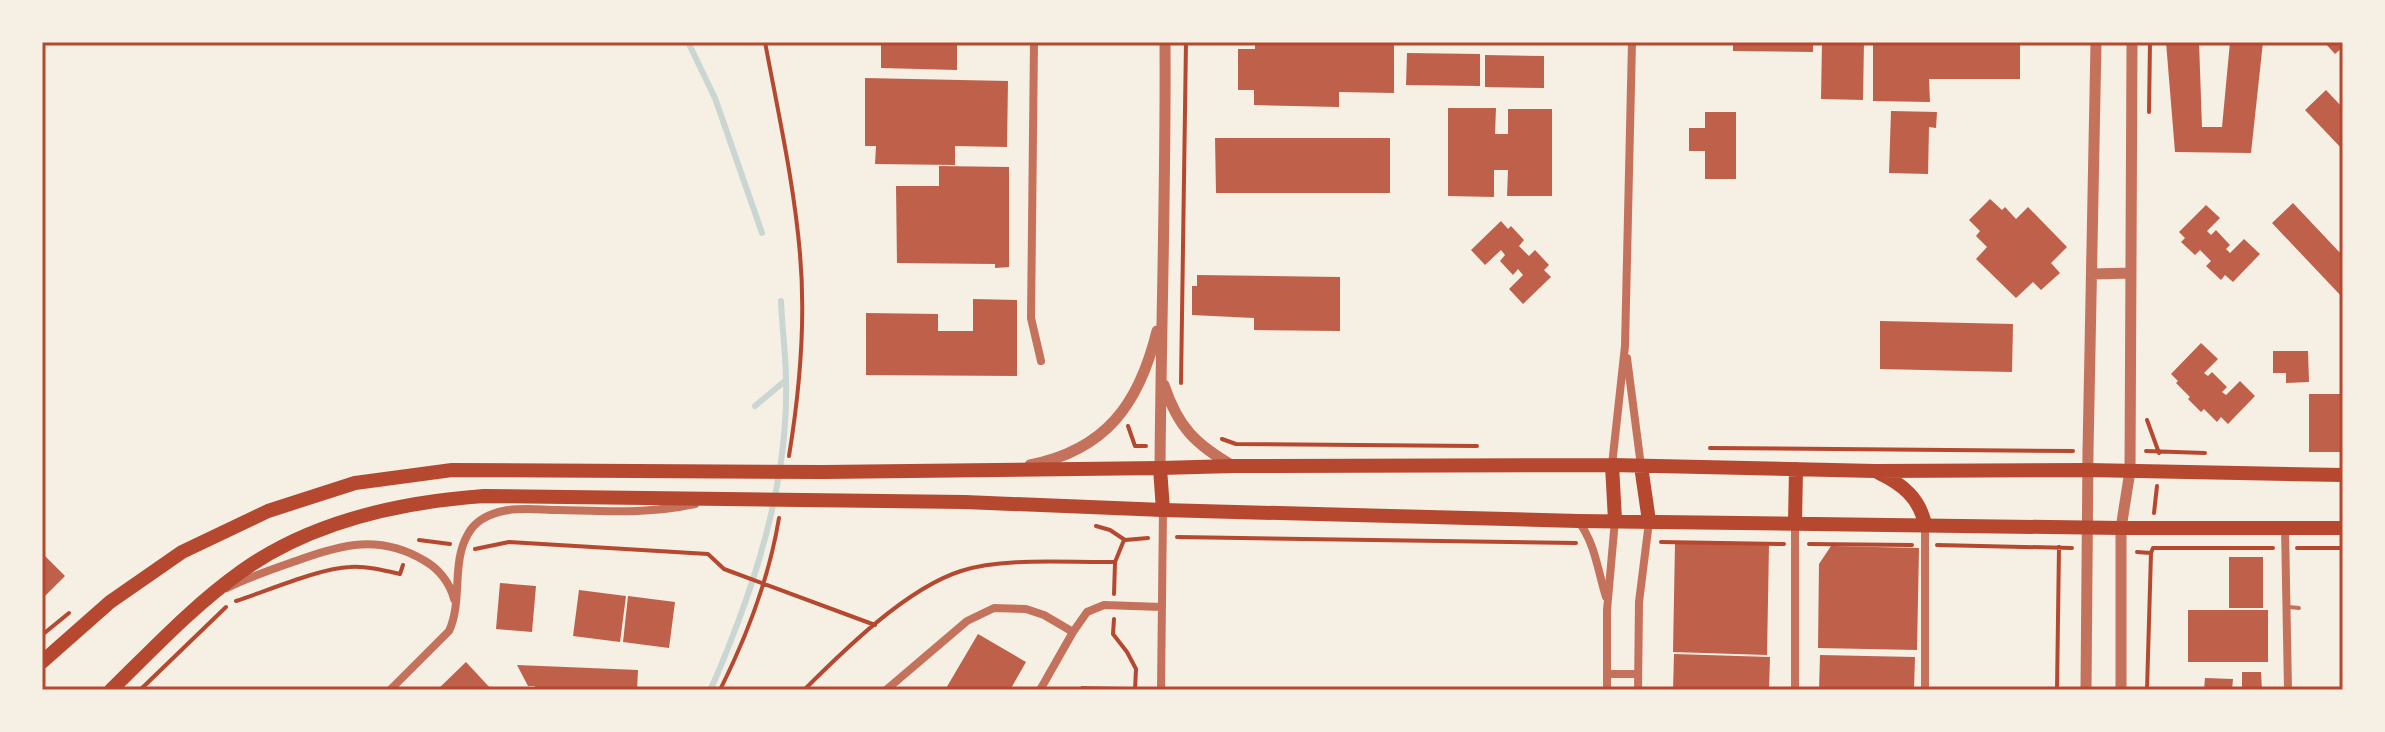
<svg xmlns="http://www.w3.org/2000/svg" width="2385" height="732" font-family="'Titillium Web',sans-serif">
  <style>
    .lines { fill: none; stroke-linecap: round; stroke-linejoin: round }
    .stream { stroke: #c9d6d2; stroke-width: 6 }
    .building { fill: #bf614a }
    .path { stroke: #b5482f; stroke-width: 4 }
    .service { stroke: #c5725c; stroke-width: 4 }
    .minor { stroke: #c5725c; stroke-width: 8 }
    .tertiary { stroke: #c5725c; stroke-width: 11 }
    .primary { stroke: #b5482f; stroke-width: 14 }
    .trunk { stroke: #b5482f; stroke-width: 14 }
    .neatline { fill: none; stroke: #b5482f; stroke-width: 3 }
  </style>
  <rect width="100%" height="100%" fill="#f6efe4"/>
  <g class="lines">
    <!-- stream -->
    <path class="stream" d="M688,42l27,56 47,135
      M755,406l31,-26
      M710,690c11,-22 19,-45 28,-68 29,-77 50,-158 48,-241 0,-26 -4,-53 -5,-80"/>
  </g>
  <!-- building -->
  <path class="building" d="M881,42h76v28l-76,-2z
    M1255,42h139v51l-55,-1v15l-85,-2v-15h-16v-41h17z
    M1733,42h80v10l-80,-1z
    M1822,42h42l-1,58 -42,-1z
    M1873,42h147v37h-91l1,23 -57,-1z
    M2166,42h33l3,85h20l8,-85h33l-12,111 -76,-1z
    M2324,42h19v5l-8,7z
    M1407,53l73,1v32l-74,-1z
    M1485,55l59,1v32l-59,-1z
    M865,78l143,3 -1,66 -52,-1v19l-80,-1 1,-18h-11z
    M2326,90l17,18v42l-38,-40z
    M1448,108h48l-1,26h13v-25h44v87h-45l1,-26h-14v27l-46,-1z
    M1891,111l46,1 -1,16 -7,-1 -1,47 -39,-1z
    M1705,112h31v67h-31v-28h-16v-23h16z
    M1215,138h175v55h-174z
    M939,166l70,1v100l-14,1v-4l-98,-1 -1,-77h43z
    M1990,199l12,11 3,-3 11,12 12,-12 39,40 -16,16 9,10 -19,17 -8,-8 -17,16 -40,-39 11,-12 -11,-11 4,-5 -11,-11z
    M2293,203l50,53v42l-71,-75z
    M2206,205l14,13 -13,13 4,4 5,-5 14,15 -4,4 4,4 14,-14 16,15 -27,28 -8,-7 -4,5 -15,-14 5,-5 -11,-11 -5,5 -14,-13 4,-4 -6,-6z
    M1501,221l7,8 3,-3 13,14 -5,6 10,10 6,-6 14,15 -5,5 7,7 -28,27 -14,-15 14,-14 -5,-6 -5,6 -13,-14 5,-6 -4,-5 -16,15 -14,-15z
    M1197,275l143,2v54l-86,-1v-12l-62,-3v-29h5z
    M973,299l44,1v76l-151,-1v-62l72,1v17h35z
    M1880,321l133,3 -1,48 -132,-3z
    M2201,343l17,16 -14,14 4,3 4,-4 15,15 -5,5 4,3 14,-14 15,15 -27,28 -7,-7 -4,5 -13,-13 -3,3 -13,-13 2,-2 -14,-14 2,-2 -7,-7z
    M2273,351h35l1,31 -23,1v-10h-13z
    M2309,394h34v58h-34z
    M1675,543l94,2 -2,110 -94,-3z
    M1831,546l88,2 -2,102 -99,-2 1,-84z
    M42,553l23,23 -23,23z
    M2229,557h34v51h-34z
    M500,583l36,3 -4,46 -36,-3z
    M579,590l47,6 -6,46 -47,-6z
    M628,596l47,6 -6,46 -46,-6z
    M2188,610h80v52h-80z
    M978,634l48,28 -16,28h-65z
    M1674,654l96,3 -1,33h-96z
    M1820,655l95,2 -1,33h-95z
    M466,662l26,28h-55z
    M517,665l121,5 -1,20h-103l1,-4h-7z
    M2242,672h19l1,18h-20z
    M2205,678l28,1 -1,11h-28z
    M1081,686l45,1v3h-45z"/>
  <g class="lines">
    <!-- path -->
    <path class="path" d="M765,42c13,70 29,141 35,212 6,68 0,135 -11,202
      M2149,112l1,-70
      M1181,383l5,-341
      M2147,420l12,33
      M1128,426l7,20h11
      M1222,439l14,5 241,2
      M1710,448l363,3
      M2146,451l59,2
      M2154,513l3,-27
      M1096,526l14,4 15,10 23,-2
      M1177,537l399,6
      M419,540l31,4
      M1661,542l123,2
      M1809,544l103,1
      M1937,545l135,3
      M2297,548h46
      M475,549l34,-7 199,12 16,15 151,56
      M2137,552l14,1 2,-5h120
      M1114,594l1,-31
      M236,601c31,-10 84,-33 114,-34 17,-1 33,3 50,7l3,-9
      M1114,619l-1,15 14,18 9,17 -1,21
      M42,635l27,-22
      M140,690l86,-83
      M720,690c28,-56 49,-111 59,-172
      M804,690c40,-40 103,-102 157,-119 43,-14 108,-8 154,-9l9,-22
      M2057,690l2,-143
      M2147,690l4,-137"/>
    <!-- service -->
    <path class="service" d="M2289,607l10,1"/>
    <!-- minor -->
    <path class="minor" d="M1034,42l-3,276 10,43
      M1627,358l14,108
      M1612,465l13,-119 7,-304
      M1578,521c17,21 20,51 28,76
      M1925,525v165
      M2285,528l3,162
      M227,588c22,-11 46,-19 69,-27 46,-17 84,-27 129,0 14,8 25,22 29,38
      M1607,674h30
      M390,690l59,-59c14,-30 2,-68 19,-97 7,-13 21,-20 35,-23 18,-4 38,-1 56,-1 46,1 91,4 136,-6
      M886,690l81,-69 27,-13 32,1 18,6 29,17 14,-20 17,-7 58,2
      M1040,690l33,-58
      M1161,690l2,-180
      M1607,690v-80l8,-90
      M1638,690l1,-88 10,-80
      M1795,690v-167"/>
    <!-- tertiary -->
    <path class="tertiary" d="M2092,274l39,-1
      M1164,385c14,42 31,59 69,81
      M1030,465c76,-15 109,-61 127,-134
      M1160,468c1,-142 6,-284 5,-426
      M2086,690l2,-239 8,-409
      M2121,690v-162l9,-57 2,-429"/>
    <!-- primary -->
    <path class="primary" d="M1612,465l3,55
      M1641,466l8,55
      M1160,468l74,-2 378,-1 263,6 213,-1 255,5
      M1879,473c23,11 41,25 46,52
      M1163,510l415,11 543,7h222
      M1795,523l1,-54"/>
    <!-- trunk -->
    <path class="trunk" d="M42,662l68,-60 72,-50 86,-41 87,-28 97,-13 371,2 337,-4 3,42 -198,-8 -481,-6c-84,6 -172,25 -242,75 -48,34 -89,78 -131,119"/>
  </g>
  <!-- border -->
  <rect width="2385" height="732" fill="none" stroke="#f6efe4" stroke-width="88"/>
  <rect x="44" y="44" width="2297" height="644" class="neatline"/>
</svg>
